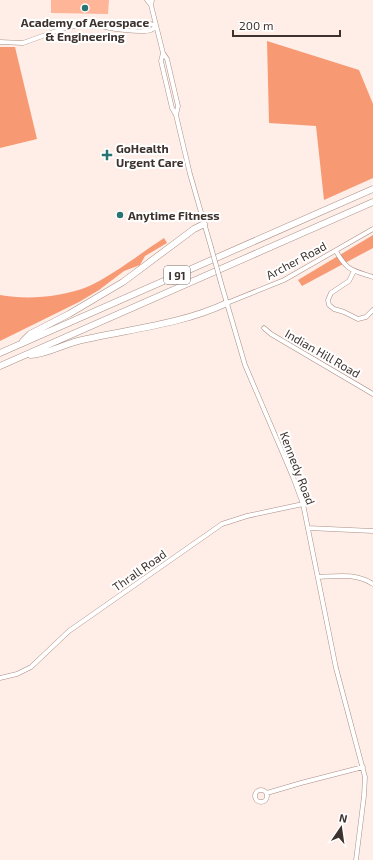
<svg xmlns="http://www.w3.org/2000/svg" width="373" height="860" font-family="'Exo 2',sans-serif">
  <style>
    .green { fill: #ffb598 }
    .forest { fill: #f79973 }
    .lines { fill: none; stroke-linecap: round; stroke-linejoin: round }
    .minor-casing { stroke: #a98f85; stroke-width: 5 }
    .highway-casing { stroke: #a98f85; stroke-width: 7 }
    .minor { stroke: #fff; stroke-width: 4 }
    .highway { stroke: #fff; stroke-width: 6 }
    .minor-bridge-casing { stroke: #a98f85; stroke-width: 5; stroke-linecap: butt }
    .minor-bridge { stroke: #fff; stroke-width: 4 }
    .poi-dot { fill: #297372; stroke: #fff; stroke-width: 1.5 }
    .labels { text-anchor: middle; dominant-baseline: central; stroke-width: 4; stroke-linejoin: round; paint-order: stroke }
    .shield { fill: #fff; stroke: #77706d; stroke-width: 1 }
    .shield-label { font-size: 11px; font-weight: bold; fill: #3d322e }
    .poi-label { font-size: 12px; font-weight: bold; fill: #3d322e; stroke: #fff; text-anchor: start }
    .street-label { font-size: 12px; fill: #3d322e; stroke: #fff }
  </style>
  <rect width="100%" height="100%" fill="#ffede7"/>
  <!-- green -->
  <path class="green" d="M51,0h58l-1,14 -57,-1z"/>
  <!-- forest -->
  <path class="forest" d="M267,41l92,29 14,34v74l-49,22 -8,-74 -47,-3z
    M0,47h15l22,92 -37,9z
    M373,235v13l-71,38 -4,-6z
    M164,238l3,5 -22,13 -5,9 -16,6 -25,19 -20,12 -79,39v-46c27,5 61,2 87,-8 25,-11 54,-34 77,-49z"/>
  <g class="lines">
    <!-- minor casing -->
    <g class="minor-casing">
      <path id="minor" d="M147,0l4,5
        M152,0l-1,5 12,48 4,6 11,47 -2,9
        M99,25c8,4 43,8 52,5 2,-1 4,-2 5,-4
        M0,42l23,1 39,-14 16,-4 28,-2 45,1 5,2
        M163,53l-2,8 11,47 4,7 14,59 21,73
        M336,251c11,20 16,19 37,26
        M354,271l-5,10 -18,12 -3,7 1,5 5,4 10,3 14,7 8,-2 7,-7
        M221,283l24,82 48,112 10,27 33,164 29,109 -1,19 -8,64
        M227,303l57,-23 89,-51
        M264,328l7,6 102,60
        M308,528l65,3
        M318,577c20,-1 38,-4 55,7
        M0,678l17,-4 14,-7 38,-36 153,-107 25,-8 56,-12
        M255 796a6 6 0 1 1 12 0a6 6 0 1 1-12 0Z
        M267,793l34,-10 62,-16"/>
    </g>
    <!-- highway casing -->
    <g class="highway-casing">
      <path id="highway" d="M23,341l7,-7 39,-20 54,-32 71,-53 10,-5
        M0,353l373,-164
        M31,355c16,-1 31,-10 47,-14 50,-12 102,-16 149,-38
        M0,366l373,-164"/>
    </g>
    <!-- minor -->
    <use href="#minor" class="minor"/>
    <!-- highway -->
    <use href="#highway" class="highway"/>
    <!-- minor-bridge casing -->
    <g class="minor-bridge-casing">
      <path id="minor-bridge" d="M211,247l10,36"/>
    </g>
    <!-- minor-bridge -->
    <use href="#minor-bridge" class="minor-bridge"/>
  </g>
  <!-- markers -->
  <g class="poi-dot">
    <circle cx="85" cy="8" r="4"/>
    <path d="M105 149h4v4h4v4h-4v4h-4v-4h-4v-4h4z"/>
    <circle cx="120" cy="215" r="4"/>
  </g>
  <g class="labels">
    <!-- shield labels -->
    <rect class="shield" x="164" y="266" width="26" height="18" rx="3"/>
    <g class="shield-label">
      <text x="177" y="275">I 91</text>
    </g>
    <!-- poi labels -->
    <g class="poi-label">
      <text x="85" y="22" text-anchor="middle">Academy of Aerospace<tspan x="85" dy="14">&amp; Engineering</tspan></text>
      <text x="116" y="148">GoHealth<tspan x="116" dy="14">Urgent Care</tspan></text>
      <text x="128" y="215">Anytime Fitness</text>
    </g>
    <!-- street labels -->
    <g class="street-label">
      <text transform="translate(296 260) rotate(-28)">Archer Road</text>
      <text transform="translate(323 353) rotate(30)">Indian Hill Road</text>
      <text transform="translate(298 468) rotate(69)">Kennedy Road</text>
      <text transform="translate(139 570) rotate(-35)">Thrall Road</text>
    </g>
  </g>
  <!-- north arrow -->
  <g transform="translate(341 828) rotate(13)" stroke="#ffffff" stroke-width="3" paint-order="stroke">
  <path d="M0-3L7 15L0 10L-7 15Z" fill="#3d322e"/>
  <text y="-6" font-size="11" font-weight="bold" text-anchor="middle" fill="#3d322e">N</text>
  </g>
  <!-- scale -->
  <path d="M233 30v6h107v-6" fill="none" stroke="#3d322e" stroke-width="2"/>
  <text x="239" y="30" font-size="12" fill="#3d322e" stroke="#ffffff" stroke-width="3" paint-order="stroke">200 m</text>
</svg>
